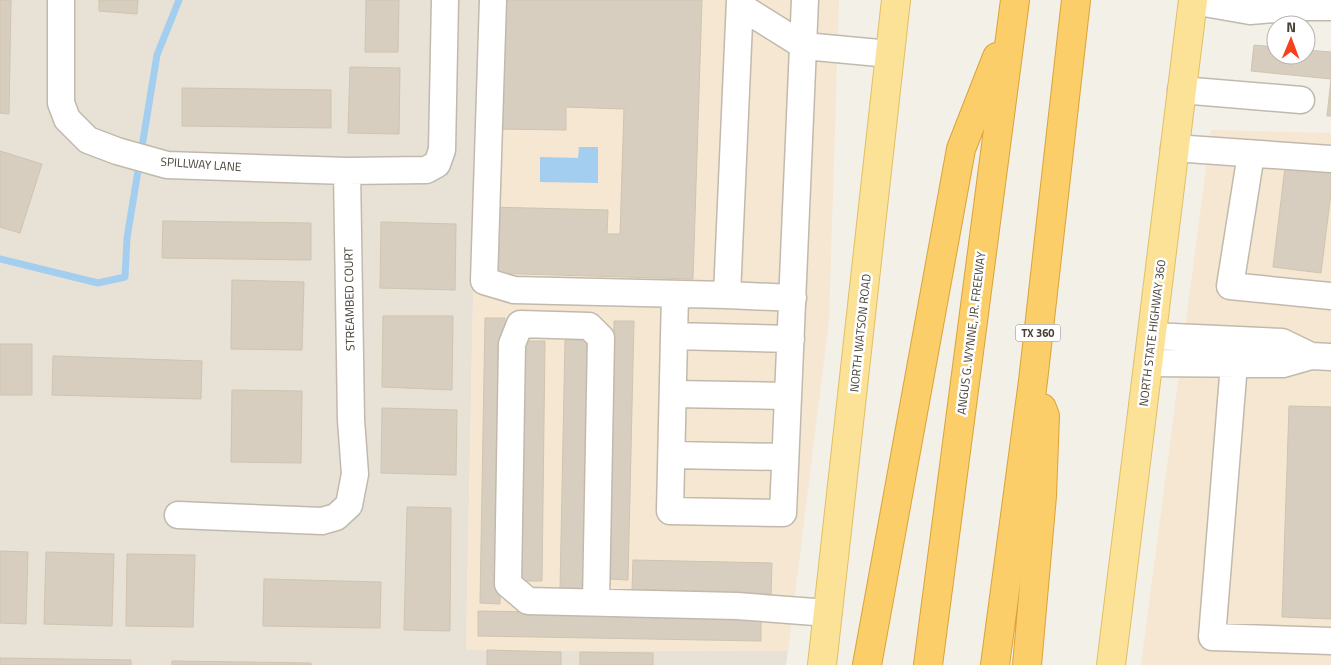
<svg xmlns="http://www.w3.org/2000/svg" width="1331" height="665" font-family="'Titillium Web',sans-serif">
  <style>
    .residential { fill: #e7e2d5 }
    .commercial { fill: #f5e7d2 }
    .water { fill: #a4ceef }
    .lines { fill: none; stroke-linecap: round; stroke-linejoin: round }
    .stream { stroke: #a4ceef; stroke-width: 7 }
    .building { fill: #d7cebf; stroke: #cfc4b0 }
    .minor-casing { stroke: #c1baac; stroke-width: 29 }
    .major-casing { stroke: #e1bf66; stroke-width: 30 }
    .highway-casing { stroke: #daa339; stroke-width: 30 }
    .minor { stroke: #fff; stroke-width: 26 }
    .major { stroke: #fce296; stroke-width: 28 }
    .highway { stroke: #fbce6a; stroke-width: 28 }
    .labels { text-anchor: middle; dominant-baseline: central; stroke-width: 5; stroke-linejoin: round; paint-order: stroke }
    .shield { fill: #fff; stroke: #7e7972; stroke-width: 1 }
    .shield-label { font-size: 11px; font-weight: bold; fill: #464036 }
    .street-label { font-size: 12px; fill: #464036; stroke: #fff }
  </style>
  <rect width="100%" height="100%" fill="#f3f0e7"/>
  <!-- residential -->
  <path class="residential" d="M0,0h479l-13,650 322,1 -2,14h-786z"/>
  <!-- commercial -->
  <path class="commercial" d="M479,0h360l-10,321 -41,330 -322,-1z
    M1211,130l120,3v532h-190z"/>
  <!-- water -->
  <path class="water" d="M579,147h19v36l-58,-1v-25l38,1z"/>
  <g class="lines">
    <!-- stream -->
    <path class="stream" d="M0,259l98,24 27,-6 2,-39 30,-183 22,-55"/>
  </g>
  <!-- building -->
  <path class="building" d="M0,0h11l-2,114 -9,-1z
    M99,0h39l-1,14 -38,-3z
    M366,0h33l-1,52h-33z
    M503,0h199l-9,279 -206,-6 2,-66 119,3 -1,24h13l4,-125 -58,-2v23l-69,-1z
    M1254,45l22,2v8h30v-5l25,2v64h-4l4,-37 -80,-8z
    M350,67l50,1 -1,66 -51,-1z
    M182,88l149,2v38l-149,-2z
    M0,151l42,13 -22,69 -20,-6z
    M1285,167l46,5v21l-10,80 -48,-6z
    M163,221l148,2v37l-149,-2z
    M381,222l75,2 -1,66 -75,-2z
    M232,280l72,2 -2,68 -71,-1z
    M383,316h70l-1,74 -70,-3z
    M485,318h20l-5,286 -20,-1z
    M614,321h20l-6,259 -19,-1z
    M565,340h25l-4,251 -26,-1z
    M525,341h20l-3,240h-20z
    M0,344h32v51h-32z
    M53,356l149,5 -1,38 -149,-4z
    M232,390l70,1 -1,72 -70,-1z
    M1289,406l42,1v212l-49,-2z
    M382,408l75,2 -1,65 -75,-2z
    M407,507l44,1 -1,123 -46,-1z
    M0,551l28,1 -2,72 -26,-1z
    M46,552l68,2 -2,72 -68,-2z
    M127,554l68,1 -2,72 -67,-1z
    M633,560l139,3 -1,31 -139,-2z
    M264,579l117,3 -1,46 -117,-2z
    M478,611l283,5v25l-283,-5z
    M487,650l74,2v13h-74z
    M580,652l73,1v12h-73z
    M0,658l131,2v5h-131z
    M172,661l139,2v2h-139z"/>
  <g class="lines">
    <!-- minor casing -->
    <g class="minor-casing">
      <path id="minor" d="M61,0v103l6,16 21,21 29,11 50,14 180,6 79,-1 11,-6 5,-14 3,-150
        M493,0l-9,281 30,9 213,5 13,-295
        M1193,1l57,10 50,-4 1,-7
        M740,6l64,40 86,8
        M1300,7h31
        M1181,90l120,10
        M1174,148l157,11
        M1251,154l-21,132 101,10
        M675,294l-5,217 113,2 22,-513
        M727,295l66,3
        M674,336l117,3
        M1152,336l130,6 29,14
        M1148,363l135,1 28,-8 20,1
        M1234,364l-22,273 119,4
        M673,394l115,2
        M672,455l113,2
        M178,515l144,6 14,-4 13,-12 6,-31 -4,-54 -4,-249
        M596,602l5,-264 -12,-12 -69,-2 -8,20 -4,240 20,17 209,5 91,7"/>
    </g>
    <!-- major casing -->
    <g class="major-casing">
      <path id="major" d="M822,665l74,-665
        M1111,665l82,-665"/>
    </g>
    <!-- highway casing -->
    <g class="highway-casing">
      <path id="highway" d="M867,665l94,-516 36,-92
        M928,665l87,-665
        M995,665l38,-284 43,-381
        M1027,665l15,-169 3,-80 -3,-8"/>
    </g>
    <!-- minor -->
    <use href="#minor" class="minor"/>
    <!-- major -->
    <use href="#major" class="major"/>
    <!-- highway -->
    <use href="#highway" class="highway"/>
  </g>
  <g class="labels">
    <!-- shield labels -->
    <rect class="shield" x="1015.5" y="324.5" width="45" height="17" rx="4"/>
    <g class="shield-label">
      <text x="1038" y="333">TX 360</text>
    </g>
    <!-- street labels -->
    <g class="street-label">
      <text transform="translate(201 164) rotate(4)">SPILLWAY LANE</text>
      <text transform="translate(349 299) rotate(-91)">STREAMBED COURT</text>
      <text transform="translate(860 333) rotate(-84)">NORTH WATSON ROAD</text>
      <text transform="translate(971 333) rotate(-83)">ANGUS G. WYNNE, JR. FREEWAY</text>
      <text transform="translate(1152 333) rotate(-83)">NORTH STATE HIGHWAY 360</text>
    </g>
  </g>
  <!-- north arrow -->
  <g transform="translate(1291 40) rotate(1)"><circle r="24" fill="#ffffff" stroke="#b5b3af"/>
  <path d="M0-4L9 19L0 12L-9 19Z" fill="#f6411b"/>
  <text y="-8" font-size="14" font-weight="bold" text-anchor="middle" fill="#464036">N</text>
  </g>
</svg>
